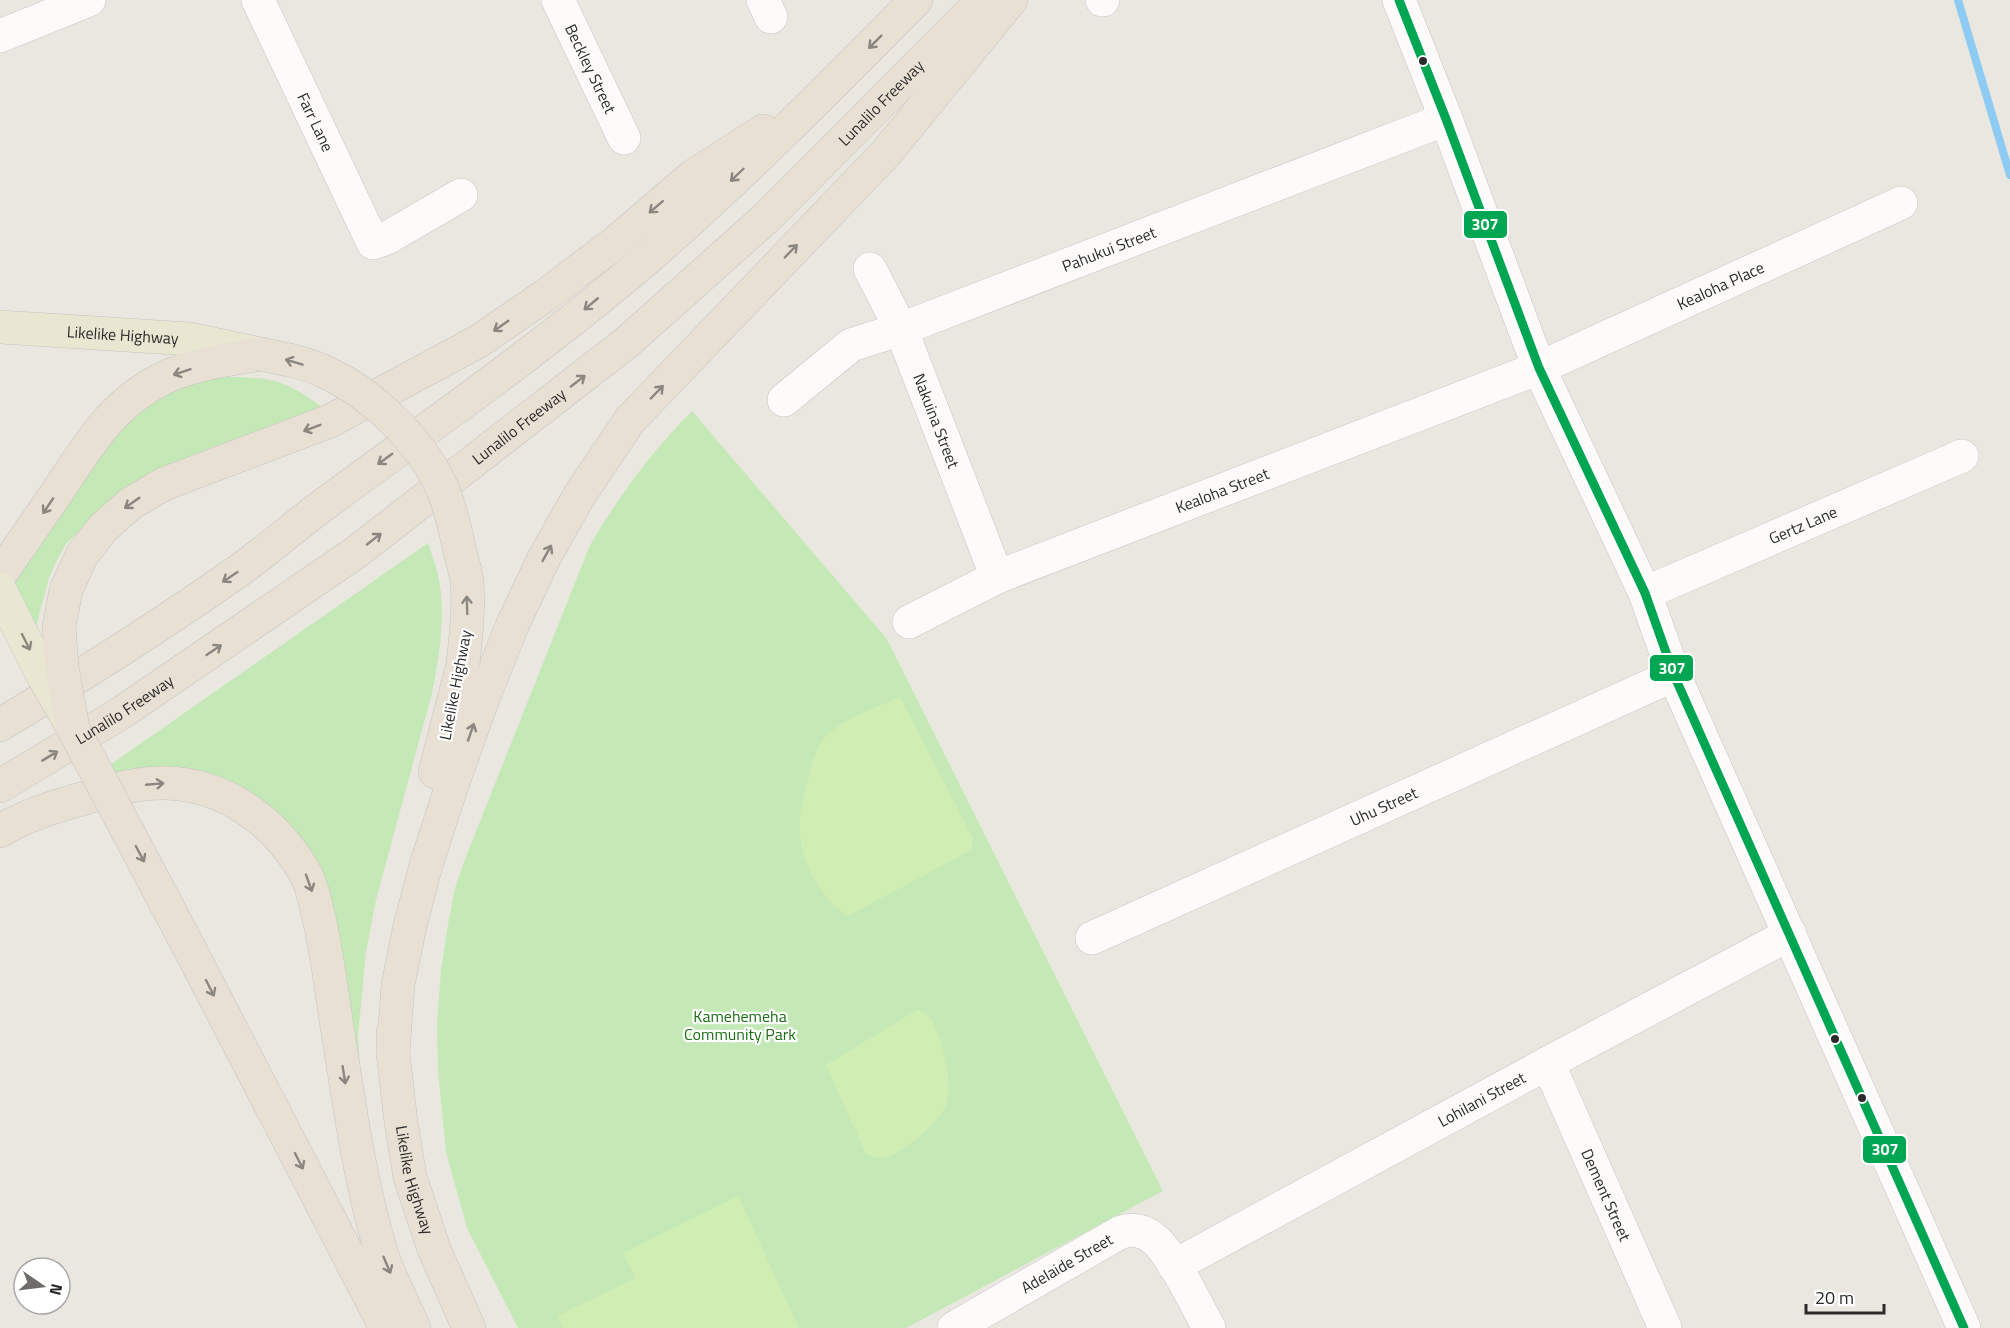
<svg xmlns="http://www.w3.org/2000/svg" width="2010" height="1328" font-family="'Titillium Web',sans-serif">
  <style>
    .green { fill: #c5e9b6 }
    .pitch { fill: #d0edb3 }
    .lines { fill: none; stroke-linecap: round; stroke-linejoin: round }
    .stream { stroke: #8ecbf2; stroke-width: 8 }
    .minor-casing { stroke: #c7c6c6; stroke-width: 34 }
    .major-casing { stroke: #c5c4c1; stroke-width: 34 }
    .highway-casing { stroke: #c5c4c1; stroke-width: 34 }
    .minor { stroke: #fcfbfa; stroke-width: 33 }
    .major { stroke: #e9e6d2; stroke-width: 33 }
    .highway { stroke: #e9e0d4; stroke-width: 33 }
    .major-bridge-casing { stroke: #c5c4c1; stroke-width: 34; stroke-linecap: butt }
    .highway-bridge-casing { stroke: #c5c4c1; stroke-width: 34; stroke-linecap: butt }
    .major-bridge { stroke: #e9e6d2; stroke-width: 33 }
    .highway-bridge { stroke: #e9e0d4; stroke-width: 33 }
    .bus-1-casing { stroke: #fff; stroke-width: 14 }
    .bus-1 { stroke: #00a651; stroke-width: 9 }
    .oneway { stroke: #8a8680 }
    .oneway2 { stroke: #8a887e }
    .bus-dot { fill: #2b2b2b; stroke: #fff; stroke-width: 2 }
    .labels { text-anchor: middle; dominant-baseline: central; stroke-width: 4.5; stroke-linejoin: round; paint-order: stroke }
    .street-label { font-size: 16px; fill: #2b2b2b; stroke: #fff }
    .park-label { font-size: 16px; fill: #1a7013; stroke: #fff }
    .line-badge { stroke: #fff; stroke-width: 2 }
    .badge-label { font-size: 16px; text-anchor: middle; font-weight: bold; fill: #fff }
  </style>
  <rect width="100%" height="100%" fill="#eae7e0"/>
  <!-- green -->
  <path class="green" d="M227,377c44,0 59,3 95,30l-216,98 -40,39 -10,18 -7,16 -14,52 -23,-47 106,-155 51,-38 39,-11z
    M692,411l195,228 276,552 -257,137h-388l-51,-100 -21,-76 -8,-81 -1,-48 4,-53 7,-46 7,-36 10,-29 125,-314c29,-49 62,-94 102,-134z
    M428,543c4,12 9,25 11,37 7,36 0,77 -7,113l-56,207 -10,52 -8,84 3,52 47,240 -95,-423 -69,-94 -126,-24 -11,-20z"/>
  <!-- pitch -->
  <path class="pitch" d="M900,697l73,141 -2,12 -123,66c-30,-20 -50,-58 -48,-94 0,-13 5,-28 8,-41 4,-16 6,-33 19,-46 19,-18 49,-27 73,-38z
    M917,1010c5,2 8,3 12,7 13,15 25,69 17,88 -7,17 -44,49 -62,53 -6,1 -12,-2 -18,-4l-40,-89z
    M738,1196l61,132h-236l-6,-12 79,-38 -13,-25z"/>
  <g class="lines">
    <!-- stream -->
    <path class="stream" d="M1958,0l52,175"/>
    <!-- minor casing -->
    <g class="minor-casing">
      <g id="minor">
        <path id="s1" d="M258,0l115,243 14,-5 74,-43"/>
        <path id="s2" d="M558,0l66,138"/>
        <path d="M763,0l8,17"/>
        <path d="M1102,0h1"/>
        <path d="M1399,0l47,119 93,249 106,225 29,82 290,653"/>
        <path d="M0,36l89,-36"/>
        <path id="s3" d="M870,269l31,60 96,248"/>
        <path id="s4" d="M784,400l67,-55 50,-16 545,-210"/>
        <path id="s5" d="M1645,593l317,-137"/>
        <path id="s6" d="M909,622l88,-45 542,-209 362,-165"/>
        <path id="s7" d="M1092,938l582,-263"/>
        <path id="s8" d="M1548,1063l117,265"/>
        <path id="s9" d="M1174,1266l374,-203 242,-129"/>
        <path id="s10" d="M954,1328l165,-95c13,-5 24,-3 35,6 18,14 43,67 55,89"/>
      </g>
    </g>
    <!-- major casing -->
    <g class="major-casing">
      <g id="major">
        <path id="s11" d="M0,327l189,12 71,15"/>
      </g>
    </g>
    <!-- highway casing -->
    <g class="highway-casing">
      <g id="highway">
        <path d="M0,575c20,-29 40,-58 60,-87 29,-44 53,-85 102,-109 29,-15 66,-19 98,-25"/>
        <path d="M66,590l16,-35 21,-27 27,-24 34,-20 166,-63 149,-80 64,-44 73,-55 77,-66 70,-45"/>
        <path d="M0,725c81,-49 160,-99 237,-153 31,-22 59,-47 89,-69 109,-80 220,-158 323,-246 93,-81 180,-169 267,-257"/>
        <path d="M435,772l28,-108"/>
        <path id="s12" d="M0,786l121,-73 234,-160 271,-210 139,-124 218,-219"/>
        <path d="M0,831c26,-16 56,-25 85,-33 25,-7 53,-16 80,-15 59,1 109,37 139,88 7,12 11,29 14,43 10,41 14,84 21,125 11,71 21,141 41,209 8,28 23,54 34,80"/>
        <path d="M183,936l203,392"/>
        <path id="s13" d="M393,1032v21l8,69 9,55 24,72 35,79"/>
        <path d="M393,1053l5,-68 12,-59 16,-61 25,-77 31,-87 30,-75 32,-68 35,-62 51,-76 256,-267 125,-153"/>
      </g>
    </g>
    <!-- minor -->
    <use href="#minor" class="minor"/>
    <!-- major -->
    <use href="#major" class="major"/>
    <!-- highway -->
    <use href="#highway" class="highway"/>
    <!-- major-bridge casing -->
    <g class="major-bridge-casing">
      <path id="major-bridge" d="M0,590l42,84 29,50"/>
    </g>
    <!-- highway-bridge casing -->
    <g class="highway-bridge-casing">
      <path id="highway-bridge" d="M260,354c21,4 45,8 65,18 49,22 103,75 121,126 6,17 10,35 14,53 2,10 6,20 7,31 2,27 -1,54 -4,82
        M66,590l-7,37 3,40 11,61 110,208"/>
    </g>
    <!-- major-bridge -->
    <use href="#major-bridge" class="major-bridge"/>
    <!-- highway-bridge -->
    <use href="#highway-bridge" class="highway-bridge"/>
    <!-- bus-1 casing -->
    <g class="bus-1-casing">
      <path id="bus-1" d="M1399,0l47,119 93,249 106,225 29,82 290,653"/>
    </g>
    <!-- bus-1 -->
    <use href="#bus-1" class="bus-1"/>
  </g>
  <!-- one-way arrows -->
  <defs><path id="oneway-shaft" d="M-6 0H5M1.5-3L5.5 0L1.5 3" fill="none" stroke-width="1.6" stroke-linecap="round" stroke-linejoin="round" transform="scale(1.5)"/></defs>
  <g class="oneway">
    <use href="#oneway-shaft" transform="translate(875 42) rotate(135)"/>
    <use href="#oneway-shaft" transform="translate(737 175) rotate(136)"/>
    <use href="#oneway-shaft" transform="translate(656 207) rotate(139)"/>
    <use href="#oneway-shaft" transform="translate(791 251) rotate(-46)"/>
    <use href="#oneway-shaft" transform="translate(591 304) rotate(140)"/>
    <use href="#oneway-shaft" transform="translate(501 326) rotate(145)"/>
    <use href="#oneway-shaft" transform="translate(294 362) rotate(-163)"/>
    <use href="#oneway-shaft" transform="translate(182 372) rotate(162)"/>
    <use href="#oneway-shaft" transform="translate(578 381) rotate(-38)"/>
    <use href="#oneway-shaft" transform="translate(657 392) rotate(-46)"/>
    <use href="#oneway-shaft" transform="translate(312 428) rotate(159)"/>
    <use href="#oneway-shaft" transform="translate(385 459) rotate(144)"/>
    <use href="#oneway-shaft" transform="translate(132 503) rotate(145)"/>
    <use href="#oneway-shaft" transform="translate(48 506) rotate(124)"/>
    <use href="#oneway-shaft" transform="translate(374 539) rotate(-38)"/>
    <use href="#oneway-shaft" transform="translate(547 553) rotate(-61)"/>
    <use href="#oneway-shaft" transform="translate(230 577) rotate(146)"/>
    <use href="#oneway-shaft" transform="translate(467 605) rotate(-92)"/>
    <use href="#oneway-shaft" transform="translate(214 650) rotate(-34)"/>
    <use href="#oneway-shaft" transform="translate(471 732) rotate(-71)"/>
    <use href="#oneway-shaft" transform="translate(50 756) rotate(-31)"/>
    <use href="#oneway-shaft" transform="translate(155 784) rotate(-5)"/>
    <use href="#oneway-shaft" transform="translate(140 854) rotate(62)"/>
    <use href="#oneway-shaft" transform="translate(309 883) rotate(70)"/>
    <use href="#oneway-shaft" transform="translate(210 988) rotate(63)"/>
    <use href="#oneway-shaft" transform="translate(344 1075) rotate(81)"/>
    <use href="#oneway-shaft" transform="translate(299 1161) rotate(63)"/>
    <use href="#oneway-shaft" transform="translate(387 1265) rotate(67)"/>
  </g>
  <use class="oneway2" href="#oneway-shaft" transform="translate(26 642) rotate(63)"/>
  <!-- markers -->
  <g class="bus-dot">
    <circle cx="1423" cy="61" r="5"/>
    <circle cx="1835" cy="1039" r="5"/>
    <circle cx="1862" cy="1098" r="5"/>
  </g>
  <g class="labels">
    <!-- street labels -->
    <g class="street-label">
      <text stroke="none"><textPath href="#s2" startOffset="76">Beckley Street</textPath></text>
      <text stroke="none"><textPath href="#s12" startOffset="1118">Lunalilo Freeway</textPath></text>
      <text stroke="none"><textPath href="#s1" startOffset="135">Farr Lane</textPath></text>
      <text stroke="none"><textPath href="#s4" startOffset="362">Pahukui Street</textPath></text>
      <text stroke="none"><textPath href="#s6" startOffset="879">Kealoha Place</textPath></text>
      <text stroke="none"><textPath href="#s11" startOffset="123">Likelike Highway</textPath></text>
      <text stroke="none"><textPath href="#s3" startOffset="166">Nakuina Street</textPath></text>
      <text stroke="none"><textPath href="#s12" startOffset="632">Lunalilo Freeway</textPath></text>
      <text stroke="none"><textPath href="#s6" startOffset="340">Kealoha Street</textPath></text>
      <text stroke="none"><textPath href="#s5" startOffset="172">Gertz Lane</textPath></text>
      <text transform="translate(455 685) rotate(-79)">Likelike Highway</text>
      <text stroke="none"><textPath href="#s12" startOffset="146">Lunalilo Freeway</textPath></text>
      <text stroke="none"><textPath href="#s7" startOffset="320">Uhu Street</textPath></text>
      <text stroke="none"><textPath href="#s9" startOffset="350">Lohilani Street</textPath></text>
      <text stroke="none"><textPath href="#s13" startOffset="150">Likelike Highway</textPath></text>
      <text stroke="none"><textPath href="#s8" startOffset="144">Dement Street</textPath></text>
      <text stroke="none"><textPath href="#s10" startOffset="130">Adelaide Street</textPath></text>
    </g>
    <!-- park labels -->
    <g class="park-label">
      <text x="740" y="1016">Kamehemeha<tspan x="740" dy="18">Community Park</tspan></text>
    </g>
  </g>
  <g class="line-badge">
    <rect x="1463" y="210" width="45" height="29" rx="6" fill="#00a651"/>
    <rect x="1649" y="654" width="45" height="28" rx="6" fill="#00a651"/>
    <rect x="1862" y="1135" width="45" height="29" rx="6" fill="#00a651"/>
  </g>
  <g class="badge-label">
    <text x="1485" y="230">307</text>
    <text x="1672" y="674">307</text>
    <text x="1885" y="1155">307</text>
  </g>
  <!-- north arrow -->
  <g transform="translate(42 1286) rotate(104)"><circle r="28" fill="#ffffff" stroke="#aaaaaa" stroke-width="1.5"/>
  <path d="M0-4.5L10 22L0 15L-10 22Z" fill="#6e6d6a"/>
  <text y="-9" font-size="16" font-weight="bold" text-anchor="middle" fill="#2b2b2b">N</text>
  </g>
  <!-- scale -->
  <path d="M1806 1304v9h78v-9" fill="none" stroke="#2b2b2b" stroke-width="3"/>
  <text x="1815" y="1304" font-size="18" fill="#2b2b2b" stroke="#ffffff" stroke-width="4.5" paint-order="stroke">20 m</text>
</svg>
